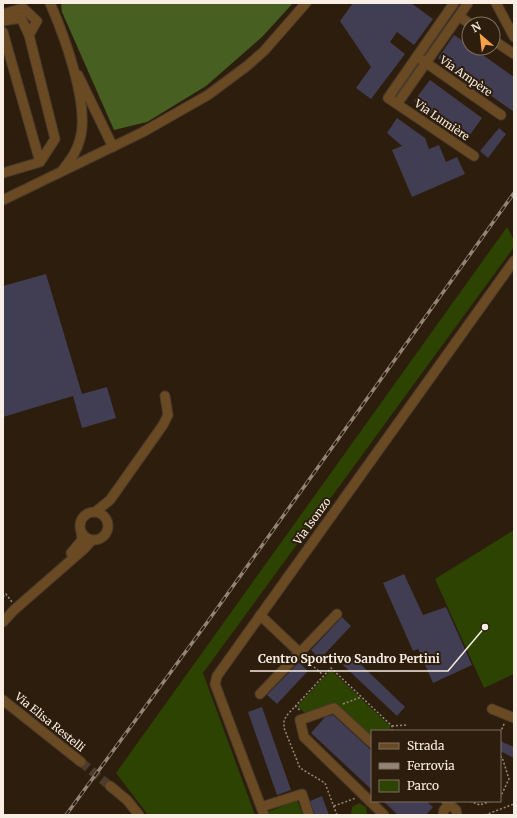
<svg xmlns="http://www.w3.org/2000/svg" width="517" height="818" font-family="Merriweather,serif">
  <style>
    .green { fill: #2d4302 }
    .forest { fill: #476022 }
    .building { fill: #413d52 }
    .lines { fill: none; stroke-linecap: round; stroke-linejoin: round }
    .minor-tunnel { stroke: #4c3c2d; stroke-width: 9; stroke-dasharray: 9 4.5; stroke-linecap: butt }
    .minor-casing { stroke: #4a3a2b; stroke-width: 11 }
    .path { stroke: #978a7c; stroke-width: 1.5; stroke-dasharray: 2 2; stroke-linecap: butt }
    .minor { stroke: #694a23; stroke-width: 9 }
    .rail-casing { stroke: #928477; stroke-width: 3.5 }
    .rail { stroke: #2d1d0d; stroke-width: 2; stroke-dasharray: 6; stroke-linecap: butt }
    .labels { text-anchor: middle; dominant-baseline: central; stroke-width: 4; stroke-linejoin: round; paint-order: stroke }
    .street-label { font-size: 11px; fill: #f9eee3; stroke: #2d1d0d }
    .leader { fill: none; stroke: #f9eee3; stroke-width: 1.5 }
    .callout-dot { fill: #f9eee3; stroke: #2d1d0d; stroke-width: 1.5 }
    .callout-label { font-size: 12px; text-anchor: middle; font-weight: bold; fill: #f9eee3; stroke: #2d1d0d; stroke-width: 4; stroke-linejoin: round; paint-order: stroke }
  </style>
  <rect width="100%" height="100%" fill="#2d1d0d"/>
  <!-- green -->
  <path class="green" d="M507,227l7,13v7l-311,426 52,142h-107l-32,-42z
    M514,530v144l-30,14 -49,-109z
    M331,670l59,56v5h-18v5l-36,-33 -31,10 -8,-7z
    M297,800l6,15h-34l-1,-3z
    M359,803l7,4 1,8h-16l1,-8z"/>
  <!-- forest -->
  <path class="forest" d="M61,3h232l-31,34 -56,49 -59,36 -33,8 -52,-118z"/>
  <!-- building -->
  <path class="building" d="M353,3h58l22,16 -19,26 -17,-13 -7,10 15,12 -34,45 -15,-11 15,-21 -31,-46z
    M454,35l15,10v3h4l41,29v35l-76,-54z
    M430,80l52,38 -15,21 -53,-38z
    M397,118l28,20 4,11 10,-4 7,17 11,-5 8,17 -53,23 -20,-47 10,-4 -15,-13z
    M499,128l7,6 -18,24 -8,-7z
    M46,274l36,120 25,-7 9,31 -34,10 -9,-32 -70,21v-131z
    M404,574l19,41 23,-8 26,58 -39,18 -15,-34 -5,2 -30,-68z
    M342,617l9,9 -31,33 -9,-9z
    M352,656l53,51 -8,9 -54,-51z
    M299,662l9,9 -31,33 -10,-9z
    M262,707l29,83 -14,5 -29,-83z
    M333,715l39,36v39l-61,-57 14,-16z
    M500,741l14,6v11l-14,-7z
    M322,796l7,19h-14l-5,-14z
    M383,801h43l7,6 -7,8h-28z"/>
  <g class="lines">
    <!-- minor-tunnel -->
    <path class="minor-tunnel" d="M81,762l29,24"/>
    <!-- minor casing -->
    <g class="minor-casing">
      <path id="minor" d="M50,3c14,32 40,102 30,136 -3,13 -10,21 -18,32
        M454,3l-66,95 86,58
        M496,3l18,34
        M3,14l20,-6 14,13 -8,14
        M459,16l11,8
        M3,21l18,-3 8,17 26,104 -15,23
        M3,32l37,130 -37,11
        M493,40l21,14
        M422,60l79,55
        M78,75l35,72
        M397,104l71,-101
        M3,200l140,-68 65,-37 39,-29 17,-15 42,-48
        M95,512l15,-12 53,-75 5,-10 -3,-19
        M80 526a14 14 0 1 1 28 0a14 14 0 1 1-28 0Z
        M71,553l11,-13 -1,-9
        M260,615l40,38
        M3,622l11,-12 71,-62 7,-8
        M260,694l77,-80
        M3,700l78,62
        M492,709l22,9
        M372,743l-38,-35 -34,12 4,17 80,78
        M110,786l17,14 12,15
        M446,801l10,9 1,5
        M261,807l41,-13 7,21
        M264,815l-49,-131 2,-8 297,-415
        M443,815l1,-5 5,-6"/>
    </g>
    <!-- path -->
    <path class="path" d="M3,597l3,-3 6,8
      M305,659l18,16
      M343,704l18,-7
      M295,706l6,5
      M392,726l14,-1
      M500,733l5,-11
      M500,757h2l7,22 -9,19
      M470,801l10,4 11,-4
      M334,806l22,-8
      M337,815l-12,-32 -25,-15 -16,-40v-8l4,-6 43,-46 61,58v5
      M485,815l29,-11"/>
    <!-- minor -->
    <use href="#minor" class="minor"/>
    <!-- rail casing -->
    <g class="rail-casing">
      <path id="rail" d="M66,815l140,-191 308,-431"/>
    </g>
    <!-- rail -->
    <use href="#rail" class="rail"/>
  </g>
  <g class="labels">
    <!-- street labels -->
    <g class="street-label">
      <text transform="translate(466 76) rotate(35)">Via Ampère</text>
      <text transform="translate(442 120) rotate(34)">Via Lumière</text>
      <text transform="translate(312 521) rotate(-54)">Via Isonzo</text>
      <text transform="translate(50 722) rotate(39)">Via Elisa Restelli</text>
    </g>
  </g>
  <!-- callouts -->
  <path class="leader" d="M485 627L448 671H250"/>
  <circle class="callout-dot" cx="485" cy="627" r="4"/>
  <g class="callout-label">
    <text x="349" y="663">Centro Sportivo Sandro Pertini</text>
  </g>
  <!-- border -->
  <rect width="517" height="818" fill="none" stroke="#f9eee3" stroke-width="8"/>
  <!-- legend -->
  <rect x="371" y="730" width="130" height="72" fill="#2d1d0d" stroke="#7f7163"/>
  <rect x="379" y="743" width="20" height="6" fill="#694a23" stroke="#7f7163"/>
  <text x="407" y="750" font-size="12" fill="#f9eee3">Strada</text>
  <rect x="379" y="763" width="20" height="6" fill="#928477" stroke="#7f7163"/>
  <text x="407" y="770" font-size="12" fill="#f9eee3">Ferrovia</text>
  <rect x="379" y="780" width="20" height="12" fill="#2d4302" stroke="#7f7163"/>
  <text x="407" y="790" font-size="12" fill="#f9eee3">Parco</text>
  <!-- north arrow -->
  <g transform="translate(481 36) rotate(332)"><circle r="19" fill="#2d1d0d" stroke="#7f7163"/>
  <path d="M0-3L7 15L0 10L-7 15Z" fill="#f7a248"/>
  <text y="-6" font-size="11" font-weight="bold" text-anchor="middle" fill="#f9eee3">N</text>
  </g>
</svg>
